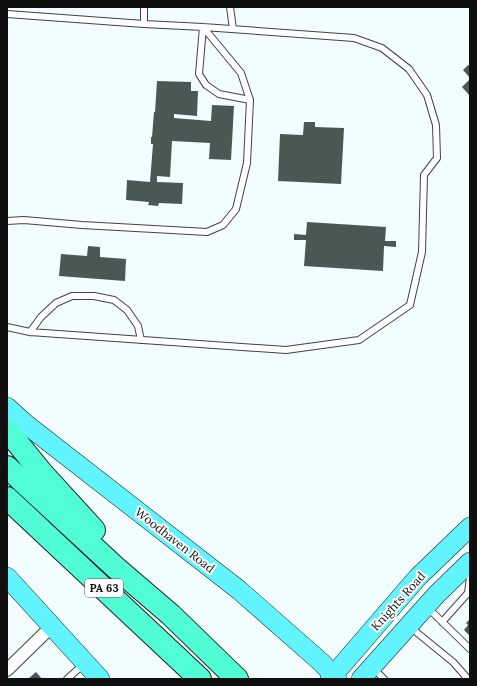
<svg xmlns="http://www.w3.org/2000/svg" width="477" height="686" font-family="Lora,serif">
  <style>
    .building { fill: #4a5854 }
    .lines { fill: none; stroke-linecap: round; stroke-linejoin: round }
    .service-casing { stroke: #424242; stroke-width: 8 }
    .minor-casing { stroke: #424242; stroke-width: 14 }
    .primary-casing { stroke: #202020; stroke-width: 20 }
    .motorway-casing { stroke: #202020; stroke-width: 24 }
    .service { stroke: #fff; stroke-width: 6 }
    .minor { stroke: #fff; stroke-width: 12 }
    .primary { stroke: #61f4ff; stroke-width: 19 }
    .motorway { stroke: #51fdd5; stroke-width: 22 }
    .labels { text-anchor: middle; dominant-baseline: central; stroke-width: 4; stroke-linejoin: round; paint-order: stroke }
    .shield { fill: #fff; stroke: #575757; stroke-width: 1 }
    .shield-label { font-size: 11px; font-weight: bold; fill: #0f0f0f }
    .street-label { font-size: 12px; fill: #0f0f0f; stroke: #fff }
  </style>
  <rect width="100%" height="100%" fill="#f1fdff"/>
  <!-- building -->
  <path class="building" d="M468,65l2,1v12l-7,-8z
    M470,79v17l-8,-9z
    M157,81l34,1v9h7l-1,25 -23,-2v4l37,3 1,-16 22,1 -3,54 -22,-1 1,-16 -38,-2 -2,36 -13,-1v6l26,1 -1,21 -23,-1 -1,3 -10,-1 1,-3 -23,-2 1,-20 23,2 3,-38h-2v-7h1l2,-25h1z
    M304,122h11v5l29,1 -3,56 -63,-3 2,-47 23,1z
    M307,222l79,5 -1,14h11v6l-12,-1 -1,25 -79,-5 2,-26h-12v-6l12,1z
    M88,246l12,1v10l26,2 -1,22 -66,-5 2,-22 26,2z
    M470,619v17l-6,-6 4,-5 -2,-2z
    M36,672l6,7h-14z"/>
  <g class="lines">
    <!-- service casing -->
    <g class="service-casing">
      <path id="service" d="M144,7v17
        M230,7l3,22
        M7,14l137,10 59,3 151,11 28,10 27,21 18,26 9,30 1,33 -13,17 -2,77 -12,53 -51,35 -73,10 -256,-18 -23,-5
        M7,221l17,-1 58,5 125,7 16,-7 13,-16 11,-46 3,-63 -9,-27 -38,-46 -4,47 7,11 13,9 31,6
        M30,332l11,-15 15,-14 16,-7h22l20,4 13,10 11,16 3,14
        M428,608l42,41
        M442,622l26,-29 2,-16
        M410,627l43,35 15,17
        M374,669l10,10
        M67,679l17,-15"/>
    </g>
    <!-- minor casing -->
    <g class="minor-casing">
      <path id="minor" d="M7,670l45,-44"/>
    </g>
    <!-- primary casing -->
    <g class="primary-casing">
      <path id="primary" d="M7,407l20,18 212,165 83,73 15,16
        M7,577l93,102
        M330,679l88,-102 52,-50
        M361,679l76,-85 33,-32"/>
    </g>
    <!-- motorway casing -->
    <g class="motorway-casing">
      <path id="motorway" d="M7,430l35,43 52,57
        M7,467l108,100 56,48 66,64
        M7,498l193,181"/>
    </g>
    <!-- service -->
    <use href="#service" class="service"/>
    <!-- minor -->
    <use href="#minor" class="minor"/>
    <!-- primary -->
    <use href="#primary" class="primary"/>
    <!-- motorway -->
    <use href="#motorway" class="motorway"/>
  </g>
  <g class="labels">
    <!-- shield labels -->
    <rect class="shield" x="85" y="579" width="38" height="18" rx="3"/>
    <g class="shield-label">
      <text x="104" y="588">PA 63</text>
    </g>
    <!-- street labels -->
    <g class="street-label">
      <text transform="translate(175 540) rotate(38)">Woodhaven Road</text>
      <text transform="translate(398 601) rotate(-48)">Knights Road</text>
    </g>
  </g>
  <!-- border -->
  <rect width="477" height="686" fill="none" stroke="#0f0f0f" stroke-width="16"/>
</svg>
